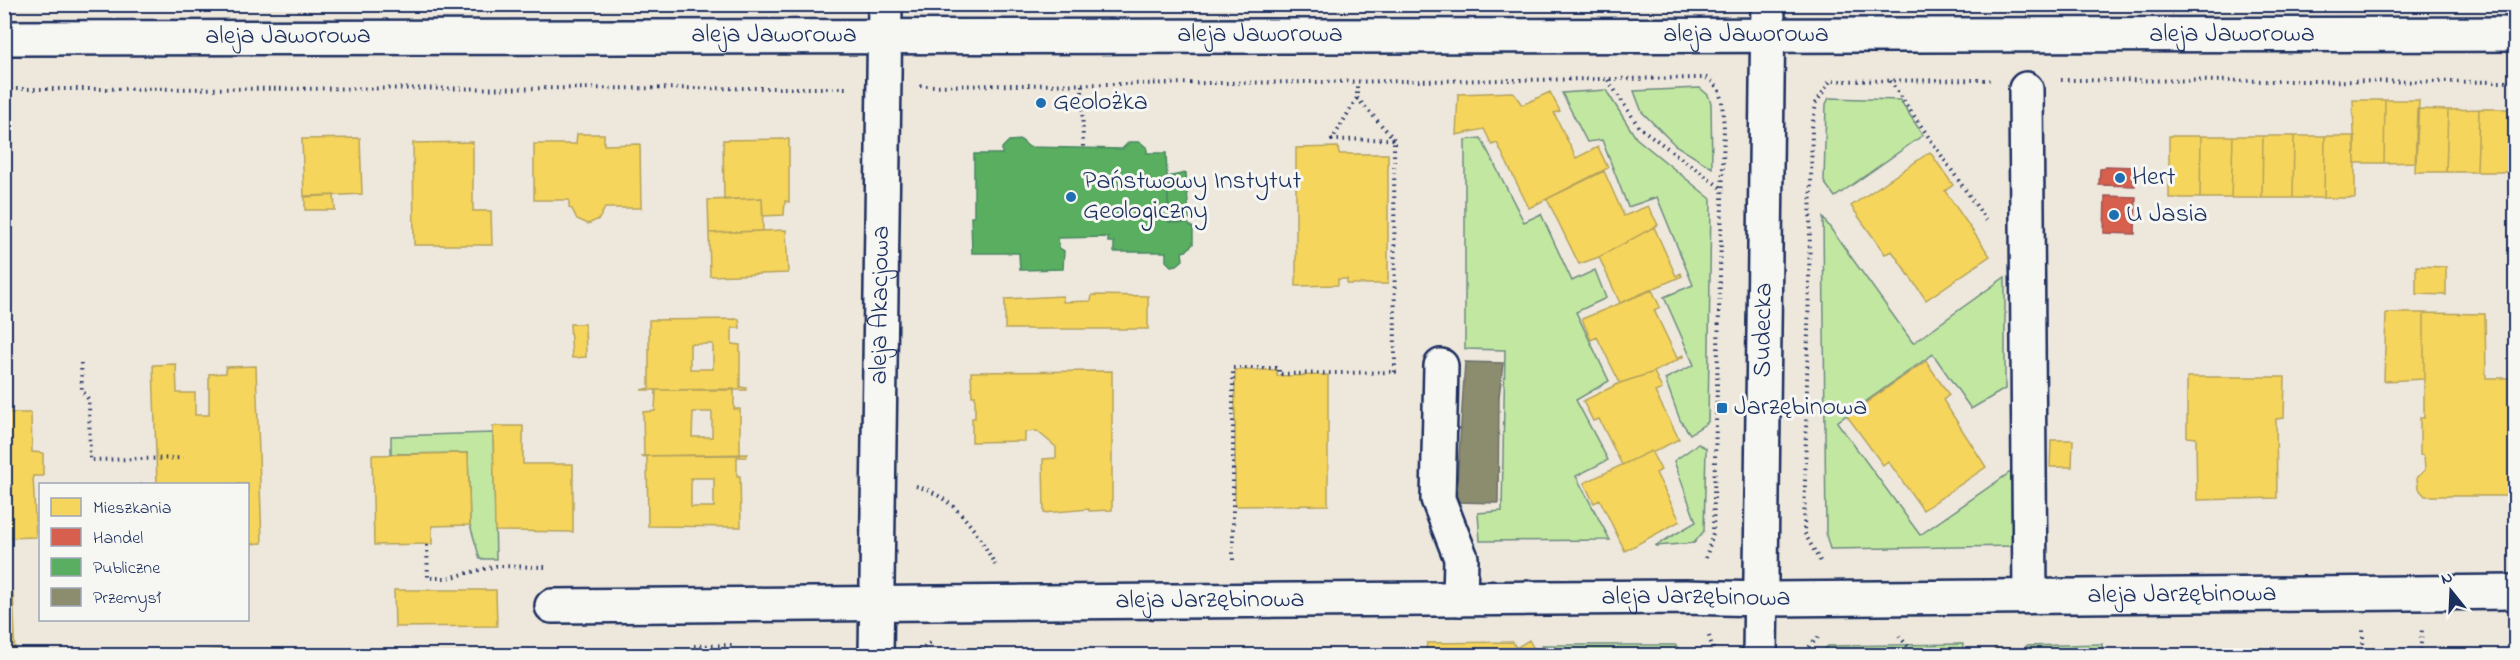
<svg xmlns="http://www.w3.org/2000/svg" width="2520" height="660" font-family="'Indie Flower',sans-serif">
  <style>
    .green { fill: #c2e7a1; stroke: #6e8b80; stroke-width: 1.5 }
    .homes { fill: #f6d55c; stroke: #b4a35d; stroke-width: 1.5; fill-rule: evenodd }
    .shops { fill: #d6604d; stroke: #9e5152; stroke-width: 1.5 }
    .public { fill: #5aae61; stroke: #478860; stroke-width: 1.5 }
    .industry { fill: #8c8c6e; stroke: #6a7069; stroke-width: 1.5 }
    .lines { fill: none; stroke-linecap: round; stroke-linejoin: round }
    .minor-casing { stroke: #1b2f5e; stroke-width: 38 }
    .path { stroke: #1b2f5e; stroke-width: 4; stroke-dasharray: 1.5 4.5; stroke-linecap: butt }
    .minor { stroke: #f6f6f2; stroke-width: 33 }
    .poi-dot { fill: #1f6fb2; stroke: #f6f6f2; stroke-width: 2 }
    .labels { text-anchor: middle; dominant-baseline: central; stroke-width: 6; stroke-linejoin: round; paint-order: stroke }
    .street-label { font-size: 26px; fill: #1b2f5e; stroke: #f6f6f2 }
    .poi-label { font-size: 26px; fill: #1b2f5e; stroke: #f6f6f2; text-anchor: start }
  </style>
  <rect width="100%" height="100%" fill="#eee7dc"/>
  <filter id="ink" filterUnits="userSpaceOnUse"><feTurbulence type="fractalNoise" baseFrequency=".0167" numOctaves="2"/><feDisplacementMap in="SourceGraphic" scale="12" xChannelSelector="R" yChannelSelector="G"/><feConvolveMatrix kernelMatrix="1 2 1 2 8 2 1 2 1" color-interpolation-filters="sRGB"/></filter>
  <g filter="url(#ink)">
    <!-- green -->
    <path class="green" d="M1700,88l8,7 3,8 1,65 -37,-23 -33,-33 -8,-21z
      M1606,90l30,48 75,61 -3,223 -18,12 -10,-14 -15,-41 29,-14 -30,-68 29,-12 -36,-88 -29,10 -26,-67 -15,2 -25,-49z
      M1829,98l71,2 23,35 -88,62 -11,-15 2,-78z
      M1481,138l43,84 17,-8 31,67 23,-11 11,28 -30,14 33,69 -33,19 32,60 -32,16 34,64 -130,1 -2,-28 24,-2 3,-161 -40,-1v-209z
      M1823,218l90,125 92,-66v112l-34,20 -38,-55 -96,68 83,113 95,-66 2,77 -187,3 -4,-14z
      M493,433l3,126h-16l-10,-34 -2,-72 -77,1v-18z
      M1698,444l8,4 -2,83 -10,12 -39,3 41,-24 -22,-61z
      M1963,644l-1,11h-145l11,-9z
      M2102,644v11h-76v-9z
      M1542,645h133l12,10h-141z
      M837,651v5h-95l-2,-4z"/>
    <!-- homes -->
    <path class="homes" d="M1513,92l9,13 28,-13 10,19 -6,2 22,45 22,-11 10,21 -79,40 -32,-65 -5,2 -8,-16 -28,6 2,-41z
      M2353,100h32l-1,63h-29z
      M2385,100h34l-3,62 -32,1z
      M2417,109l31,1 -2,62h-31z
      M2479,109h31l-2,63h-31z
      M2479,109l-2,63h-31l2,-62z
      M2510,109h6v63h-8z
      M577,134h27v11l36,-1 1,64h-36l-6,11 -11,5 -11,-5 -5,-10 -3,-1v-8h-35v-56h42z
      M2169,136h32l-1,62h-31z
      M2201,136h32l-2,62h-31z
      M2233,136h30l-1,62h-31z
      M2263,136h31l-1,62h-31z
      M2294,136h31l-1,62h-31z
      M2325,136h30v62h-31z
      M360,138l2,56 -58,3 -2,-58z
      M789,139v63l-4,-1 -1,14 -21,1 -1,-18 -38,2 -1,-60z
      M473,142v69h18l1,34h-78l-1,-102z
      M1338,147l1,7h49v130h-41v-5h-9v6l-42,1v-138z
      M1930,152l23,33 -8,6 45,65 -64,44 -34,-49 -7,3 -34,-48z
      M1604,171l20,45 24,-10 10,19 -59,32 -20,7 -32,-65z
      M334,195l1,15h-30v-14z
      M762,198l1,33 -54,2 -1,-33z
      M1654,227l22,49 5,-3 1,3 -62,27 -21,-46z
      M786,230l2,43 -78,3 -1,-43z
      M2416,266l30,1v28l-30,-1z
      M1652,290l8,17 -6,3 23,48 6,-3v2l-29,15 -34,11 -23,-46 -6,3 -9,-21z
      M1092,295l56,1v33h-143v-30l58,-3v6l28,-1z
      M2386,313h38v66l-40,2z
      M2424,313l61,1 1,64h30v118h-91l-7,-8 -1,-10 8,-8 -1,-14 -4,-1v-37h4z
      M739,319l1,9h-8v16l8,1v42l6,1v2h-105l8,-2v-68zM690,344h23v25h-23z
      M570,324h15l1,33 -14,1z
      M1926,361l23,34 -6,5 43,67 -63,43 -35,-49 -5,4 -36,-49z
      M176,364l1,29h18v22h14v-41l17,-1v-6l30,-1 6,177 -14,1v-60h-108h17l-4,-119z
      M1235,370h42v6l51,-1v130l-93,1z
      M1112,371v139l-23,1v-2l-45,4 -1,-54 13,-1v-11l-19,-16 -12,1v9l-53,1v-24h3v-22h-3l-1,-24z
      M1654,372l8,17 -7,3 24,47 -27,14 -1,-2 -29,14 -23,-46 -6,2 -10,-20 37,-18z
      M2187,377h98l-1,41 -8,1 1,79 -80,2 -1,-62 -9,-1z
      M4,379h6v34h21l1,39 11,1v23h-10l3,61 -32,1z
      M734,389v20h6v46l-96,1 -1,-44 12,-1 1,-21zM693,412h19v25h-20z
      M493,426h30v38h50v68l-78,-1z
      M2051,440h22l-1,27h-22z
      M1651,451l10,19 -5,3 24,48 -55,30 -25,-51 -6,3 -10,-20z
      M468,453l2,72 -38,1v18l-58,1 -2,-90z
      M747,454l-1,3h-9v19h3l1,51 -93,-1 -1,-69 -7,-1zM691,478h23v29h-23z
      M394,590h102l1,36 -102,1z
      M4,592h9l2,43 -9,1 1,20h-3z
      M14,635l1,21h-8l-1,-20z
      M1529,640l9,16h-113l2,-13 86,-1 3,6z
      M1994,648h22v8h-22z
      M280,649v7h-61v-6z
      M219,650v6h-36v-4z"/>
    <!-- shops -->
    <path class="shops" d="M2105,166l31,1 -1,19 -36,-1 1,-16 5,-1z
      M2105,196l31,1 -1,37 -31,-1z"/>
    <!-- public -->
    <path class="public" d="M1021,140l8,7 93,2 7,-7h11l7,6v5h19l3,69 18,1 6,5v16l-7,7 -4,1 1,8 -6,5 -6,1 -5,-5v-9h-52v-10h-6v-5l-50,1 1,10 5,3 -1,18 -43,1 -1,-17h-47l-1,-36h3v-63h28v-6l7,-7z
      M1186,173l3,46 -8,4 -12,-1 -2,-45z"/>
    <!-- industry -->
    <path class="industry" d="M1465,362l38,1 -4,34 -1,106 -42,-1z"/>
    <g class="lines">
      <!-- minor casing -->
      <g class="minor-casing">
        <g id="minor">
          <path id="s1" d="M4,38c838,-5 1675,-1 2512,-4"/>
          <path d="M2026,89l4,506"/>
          <path d="M1441,366l-3,133 23,59 -1,41"/>
          <path id="s2" d="M552,606l1133,-9 76,2 755,-7"/>
          <path id="s3" d="M876,656l9,-652"/>
          <path id="s4" d="M1760,656l8,-652"/>
        </g>
      </g>
      <!-- path -->
      <path class="path" d="M1608,80l31,47 85,63
        M2061,80l455,2
        M1890,81l98,142
        M1082,85l1,62
        M920,86l786,-8 8,5 5,8 3,10 2,27 -11,405 -8,28
        M4,89l843,-1
        M1357,98l37,41
        M81,363l1,27 7,10 1,60 93,-2
        M916,486c38,10 62,46 79,79
        M427,545l1,33h20l48,-12 49,1
        M1233,560v-192h46v6l116,-2 -1,-233 -62,1 25,-42v-16
        M1820,561l-16,-29 8,-404 4,-25 14,-22 160,-1
        M1709,636l6,20
        M1899,636l17,20
        M694,646l40,-1
        M913,653l17,-10
        M1801,656l18,-20
        M2363,656v-27
        M2420,656l2,-27"/>
      <!-- minor -->
      <use href="#minor" class="minor"/>
    </g>
  </g>
  <!-- markers -->
  <g class="poi-dot">
    <circle cx="1041" cy="103" r="6"/>
    <circle cx="2120" cy="178" r="6"/>
    <circle cx="1071" cy="197" r="6"/>
    <circle cx="2114" cy="215" r="6"/>
    <rect x="1716" y="402" width="12" height="12" rx="3"/>
  </g>
  <g class="labels">
    <!-- street labels -->
    <g class="street-label">
      <text stroke="none"><textPath href="#s1" startOffset="2228">aleja Jaworowa</textPath></text>
      <text stroke="none"><textPath href="#s1" startOffset="284">aleja Jaworowa</textPath></text>
      <text stroke="none"><textPath href="#s1" startOffset="770">aleja Jaworowa</textPath></text>
      <text stroke="none"><textPath href="#s1" startOffset="1256">aleja Jaworowa</textPath></text>
      <text stroke="none"><textPath href="#s1" startOffset="1742">aleja Jaworowa</textPath></text>
      <text stroke="none"><textPath href="#s3" startOffset="351">aleja Akacjowa</textPath></text>
      <text stroke="none"><textPath href="#s4" startOffset="326">Sudecka</textPath></text>
      <text stroke="none"><textPath href="#s2" startOffset="1630">aleja Jarzębinowa</textPath></text>
      <text stroke="none"><textPath href="#s2" startOffset="1144">aleja Jarzębinowa</textPath></text>
      <text stroke="none"><textPath href="#s2" startOffset="658">aleja Jarzębinowa</textPath></text>
    </g>
    <!-- poi labels -->
    <g class="poi-label">
      <text x="1053" y="103">Geolożka</text>
      <text x="2132" y="178">Hert</text>
      <text x="1083" y="182">Państwowy Instytut<tspan x="1083" dy="30">Geologiczny</tspan></text>
      <text x="2126" y="215">U Jasia</text>
      <text x="1734" y="408">Jarzębinowa</text>
    </g>
  </g>
  <!-- margin -->
  <rect width="2520" height="660" fill="none" stroke="#f6f6f2" stroke-width="24"/>
  <rect x="12" y="12" width="2496" height="636" fill="none" stroke="#1b2f5e" stroke-width="2" filter="url(#ink)"/>
  <!-- legend -->
  <rect x="39" y="483" width="210" height="138" fill="#f6f6f2" stroke="#9ea6b7" stroke-width="1.5"/>
  <rect x="51" y="498" width="30" height="18" fill="#f6d55c" stroke="#9ea6b7" stroke-width="1.5"/>
  <text x="93" y="513" font-size="18" fill="#1b2f5e">Mieszkania</text>
  <rect x="51" y="528" width="30" height="18" fill="#d6604d" stroke="#9ea6b7" stroke-width="1.5"/>
  <text x="93" y="543" font-size="18" fill="#1b2f5e">Handel</text>
  <rect x="51" y="558" width="30" height="18" fill="#5aae61" stroke="#9ea6b7" stroke-width="1.5"/>
  <text x="93" y="573" font-size="18" fill="#1b2f5e">Publiczne</text>
  <rect x="51" y="588" width="30" height="18" fill="#8c8c6e" stroke="#9ea6b7" stroke-width="1.5"/>
  <text x="93" y="603" font-size="18" fill="#1b2f5e">Przemysł</text>
  <!-- north arrow -->
  <g transform="translate(2451 591) rotate(342)" stroke="#f6f6f2" stroke-width="4.5" paint-order="stroke">
  <path d="M0-4.5L10 22L0 15L-10 22Z" fill="#1b2f5e"/>
  <text y="-9" font-size="16" font-weight="bold" text-anchor="middle" fill="#1b2f5e">N</text>
  </g>
</svg>
